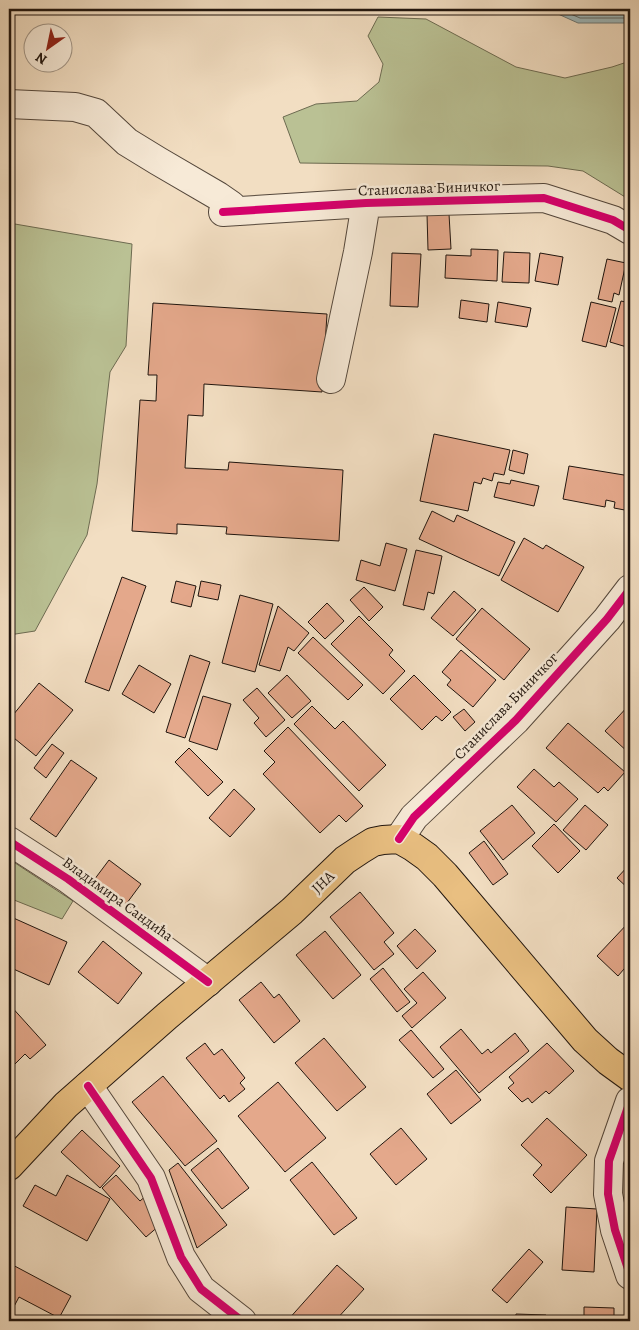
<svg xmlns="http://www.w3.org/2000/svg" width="639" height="1330" font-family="Alegreya,serif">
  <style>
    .green { fill: #bac194; stroke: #6d6b51 }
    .water { fill: #9fbabd; stroke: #6c7877 }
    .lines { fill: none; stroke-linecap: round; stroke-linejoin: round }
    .shore { stroke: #606866; stroke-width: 1 }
    .building { fill: #e4a88b; stroke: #20150e }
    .minor-casing { stroke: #54473b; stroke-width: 30 }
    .major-casing { stroke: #20150e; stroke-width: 30 }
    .minor { stroke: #f7ead7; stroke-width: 28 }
    .major { stroke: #e9bf81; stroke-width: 28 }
    .cycleway-casing { stroke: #f7ead7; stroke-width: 11 }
    .cycleway { stroke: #d6006c; stroke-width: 8 }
    .labels { text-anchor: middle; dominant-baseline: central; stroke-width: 5; stroke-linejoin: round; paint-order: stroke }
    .street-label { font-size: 15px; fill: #20150e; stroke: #f7ead7 }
  </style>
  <rect width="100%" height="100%" fill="#f2dec2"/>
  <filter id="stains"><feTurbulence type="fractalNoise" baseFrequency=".004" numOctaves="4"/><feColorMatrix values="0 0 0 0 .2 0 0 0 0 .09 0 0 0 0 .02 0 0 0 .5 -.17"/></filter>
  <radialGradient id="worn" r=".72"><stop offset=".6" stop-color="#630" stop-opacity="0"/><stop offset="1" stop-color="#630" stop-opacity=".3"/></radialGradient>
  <!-- green -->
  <path class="green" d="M378,17l48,2 90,48 49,11 47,-11 18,-6v139l-47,-29 -35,-5 -248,-3 -17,-46 33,-13 41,-3 22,-19 4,-18 -15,-28z
    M9,223l123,21 -6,102 -16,26 -13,112 -10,51 -52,96 -26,4z
    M9,859l64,42 -11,18 -53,-21z"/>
  <!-- water -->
  <path class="water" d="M547,9h83v14h-52z"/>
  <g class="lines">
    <!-- shore -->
    <path class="shore" d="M559,9l21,9h50
      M574,9l7,3h49"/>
  </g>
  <!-- building -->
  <path class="building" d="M427,214h22l2,35 -23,1z
    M471,249l27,1 -1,31 -52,-3 1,-23 25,1z
    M504,252l26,1 -1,30 -27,-1z
    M392,253l29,1 -3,53 -28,-1z
    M540,253l23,4 -5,28 -23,-4z
    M607,259l19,4 -7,32 -5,-2 -2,9 -14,-3z
    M461,300l28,4 -2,18 -28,-4z
    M621,301l9,2v45l-20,-6z
    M498,302l33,6 -4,19 -32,-5z
    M591,302l25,6 -10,39 -24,-6z
    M153,303l174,11 -5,78 -118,-8 -1,32 -15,-1 -3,53 43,2 1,-8 114,8 -4,71 -113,-7 1,-7 -50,-3v10l-45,-3 8,-131 16,1 1,-26h-9z
    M434,434l76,16 -6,25 -10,-2 -2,8 -9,-3 -2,6 -7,-2 -6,29 -48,-10z
    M513,450l15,4 -4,20 -15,-4z
    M569,466l61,10v35l-16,-3 1,-6 -9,-2 -1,7 -42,-8z
    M511,480l28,6 -5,20 -40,-9 4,-15 12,2z
    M432,511l22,11 3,-7 58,27 -16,34 -80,-37z
    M524,538l19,11 3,-4 38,22 -26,45 -57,-32z
    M386,543l21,6 -12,42 -39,-11 5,-20 19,6z
    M416,550l26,6 -8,38 -6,-2 -4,18 -21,-5z
    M122,577l24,9 -37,105 -24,-9z
    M176,581l20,5 -5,21 -20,-5z
    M201,581l20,4 -3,15 -20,-4z
    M364,587l19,20 -14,14 -19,-21z
    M454,591l22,19 -23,26 -22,-18z
    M240,595l33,9 -18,68 -33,-9z
    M327,603l17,18 -19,18 -17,-17z
    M278,606l31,27 -15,18 -6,-4 -8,24 -21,-6z
    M482,608l48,41 -26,31 -48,-41z
    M359,616l34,34 -4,5 16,16 -22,23 -52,-50z
    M313,637l50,48 -15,15 -50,-47z
    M461,650l35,30 -23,27 -26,-22 4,-5 -9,-8z
    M190,655l20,7 -25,76 -19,-6z
    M139,665l32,19 -17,29 -32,-19z
    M287,675l24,26 -19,17 -24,-25z
    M414,675l37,37 -9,9 -6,-5 -14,14 -32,-31z
    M39,683l34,27 -37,46 -27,-22v-14z
    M257,688l28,32 -19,17 -12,-14 5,-5 -16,-18z
    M203,696l28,8 -14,46 -28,-9z
    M630,704v50l-25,-23z
    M312,706l23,23 8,-8 43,44 -27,26 -65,-67z
    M464,709l11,13 -10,9 -12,-14z
    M568,723l57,49 -17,19 -4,-4 -6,6 -52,-45z
    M288,727l75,79 -17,16 -7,-7 -19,18 -57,-59 12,-12 -11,-11z
    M52,744l12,9 -18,25 -12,-10z
    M189,748l34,34 -15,14 -33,-34z
    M71,760l26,18 -41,59 -26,-18z
    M534,769l20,18 5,-5 19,17 -22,23 -39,-35z
    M234,789l21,20 -25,28 -21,-19z
    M512,805l23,28 -32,27 -23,-29z
    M585,805l23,20 -22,25 -23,-20z
    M554,824l26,27 -22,22 -26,-27z
    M484,841l24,33 -15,11 -24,-32z
    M109,860l32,24 -17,23 -33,-23z
    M629,865l1,1v24l-13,-12z
    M360,892l34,41 -10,9 10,12 -20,16 -44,-53z
    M9,916l58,26 -18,43 -40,-18z
    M630,921v41l-12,14 -21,-20z
    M415,929l21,22 -19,18 -20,-23z
    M325,931l36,44 -28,24 -37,-44z
    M103,941l39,32 -24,31 -40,-32z
    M383,968l27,34 -13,10 -27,-33z
    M423,972l23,26 -34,30 -10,-12 15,-13 -13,-14z
    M261,982l13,16 5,-4 21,27 -26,22 -35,-43z
    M9,1004l37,41 -16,14 -5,-5 -12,12 -4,-4z
    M461,1029l21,25 6,-5 3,4 24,-20 14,18 -50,42 -39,-46z
    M411,1030l33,39 -11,9 -34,-38z
    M324,1038l42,49 -29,24 -42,-48z
    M205,1043l9,12 8,-6 23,29 -5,5 5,6 -16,13 -5,-7 -4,4 -34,-41z
    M547,1043l27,28 -25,23 -3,-3 -14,12 -4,-5 -6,4 -14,-14 6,-5 -5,-6z
    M456,1070l25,30 -30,24 -24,-30z
    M163,1076l54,65 -32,25 -53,-64z
    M278,1082l48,56 -41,34 -47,-56z
    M547,1118l40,37 -36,38 -18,-18 9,-10 -21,-20z
    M401,1128l26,31 -31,26 -26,-31z
    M82,1130l38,36 -20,22 -39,-36z
    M218,1148l31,40 -27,21 -31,-39z
    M312,1162l45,56 -23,17 -44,-55z
    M178,1163l49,62 -30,23 -28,-78z
    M67,1175l43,24 -23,42 -64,-35 12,-21 21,11z
    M116,1175l24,26 8,-7 12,31 -14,12 -44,-49z
    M566,1207l31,2 -3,63 -32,-2z
    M529,1249l14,13 -36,41 -15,-13z
    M9,1263l62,33 -12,22 -40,-21 -10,19z
    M337,1265l27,24 -29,32h-48z
    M584,1307l30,1v8h16v5h-46z
    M516,1314l30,1v6h-31z"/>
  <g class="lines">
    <!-- minor casing -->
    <g class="minor-casing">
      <path id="minor" d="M9,104l66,3 21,6 31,29 31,19 60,35 13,9 1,6
        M223,212l143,-9 178,-5 69,22 17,10
        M331,379l27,-127 8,-49
        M399,839l15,-22 102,-97 91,-101 23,-30
        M9,841l59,38 140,103
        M88,1086l63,92 30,79 20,32 41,32
        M630,1101l-21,60 -1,33 7,36 15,45"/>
    </g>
    <!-- major casing -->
    <g class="major-casing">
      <path id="major" d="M9,1166l57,-61 101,-89 125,-105 53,-51 15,-10 13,-8 10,-2 16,-1 14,8 14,10 18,18 140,165 23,21 22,16"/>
    </g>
    <!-- minor -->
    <use href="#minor" class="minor"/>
    <!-- major -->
    <use href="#major" class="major"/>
    <!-- cycleway casing -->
    <g class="cycleway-casing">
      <path id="cycleway" d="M223,212l143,-9 178,-5 69,22 17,10
        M399,839l15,-22 102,-97 91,-101 23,-30
        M9,841l59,38 140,103
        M88,1086l63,92 30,79 20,32 41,32
        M630,1101l-21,60 -1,33 7,36 15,45"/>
    </g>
    <!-- cycleway -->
    <use href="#cycleway" class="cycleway"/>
  </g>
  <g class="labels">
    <!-- street labels -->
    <g class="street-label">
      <text transform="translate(429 188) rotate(-2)">Станислава Биничког</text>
      <text transform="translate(506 706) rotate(-46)">Станислава Биничког</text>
      <text transform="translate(323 882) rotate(-44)">ЈНА</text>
      <text transform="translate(118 899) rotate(36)">Владимира Сандића</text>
    </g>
  </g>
  <!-- margin -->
  <rect width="639" height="1330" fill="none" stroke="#f2dec2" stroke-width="30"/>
  <rect x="10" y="10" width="619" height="1310" fill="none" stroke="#20150e" stroke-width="2.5"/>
  <rect x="15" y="15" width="609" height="1300" fill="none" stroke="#20150e"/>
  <!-- north arrow -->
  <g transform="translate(48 48) rotate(213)"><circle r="24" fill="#f7ead7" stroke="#a19587"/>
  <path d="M0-4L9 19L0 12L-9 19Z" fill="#8f2418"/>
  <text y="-8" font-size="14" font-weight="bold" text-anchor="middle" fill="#20150e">N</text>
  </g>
  <rect width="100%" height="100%" filter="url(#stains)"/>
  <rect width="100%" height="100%" fill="url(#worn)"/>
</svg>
